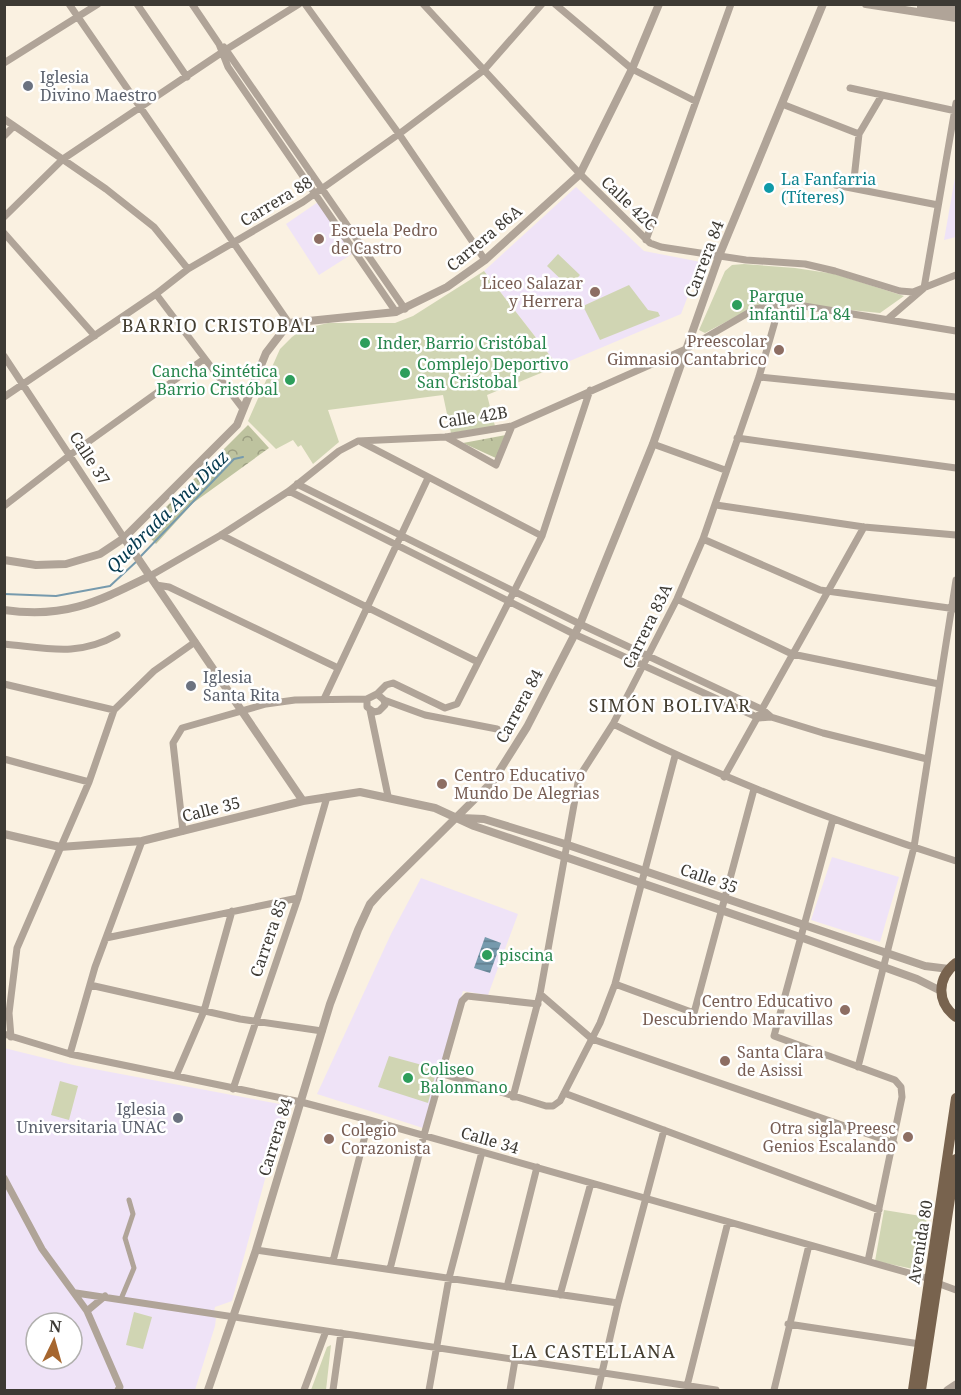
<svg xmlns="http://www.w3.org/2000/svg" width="961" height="1395" font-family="'Noto Serif',serif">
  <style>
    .education { fill: #efe3f7; fill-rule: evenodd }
    .forest { fill: url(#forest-crowns) }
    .park { fill: #d0d5b3 }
    .water { fill: url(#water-rules) }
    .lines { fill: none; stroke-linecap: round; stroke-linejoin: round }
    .stream { stroke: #769aad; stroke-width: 2 }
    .pedestrian { stroke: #b0a498; stroke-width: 5 }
    .minor { stroke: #b0a498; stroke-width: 7 }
    .tertiary { stroke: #b0a498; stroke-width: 8 }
    .primary { stroke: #78634e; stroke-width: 10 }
    .worship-dot { fill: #6b7280; stroke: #fff; stroke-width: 2 }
    .culture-dot { fill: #0f9aa8; stroke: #fff; stroke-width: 2 }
    .education-dot { fill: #8d6e63; stroke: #fff; stroke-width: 2 }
    .leisure-dot { fill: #2e9e5b; stroke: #fff; stroke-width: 2 }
    .labels { text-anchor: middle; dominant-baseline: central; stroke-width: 5; stroke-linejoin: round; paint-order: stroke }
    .worship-label { font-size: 16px; fill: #5b616d; stroke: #fff; text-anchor: start }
    .culture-label { font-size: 16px; fill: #0d838f; stroke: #fff; text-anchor: start }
    .street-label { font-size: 16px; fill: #3d3a34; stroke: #fff }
    .education-label { font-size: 16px; fill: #785e54; stroke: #fff; text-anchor: start }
    .leisure-label { font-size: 16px; fill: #27864d; stroke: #fff; text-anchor: start }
    .neighbourhood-label { font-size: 18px; letter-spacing: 1.5px; fill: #433d30; stroke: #fff }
    .water-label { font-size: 18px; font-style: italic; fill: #053a4f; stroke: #fff }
  </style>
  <defs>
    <pattern id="forest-crowns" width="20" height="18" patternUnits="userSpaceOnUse" patternTransform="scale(1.5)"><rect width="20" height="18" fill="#bec39f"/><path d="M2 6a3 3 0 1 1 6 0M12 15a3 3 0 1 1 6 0" fill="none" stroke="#9c9f82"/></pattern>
    <pattern id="water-rules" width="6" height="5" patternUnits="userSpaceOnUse" patternTransform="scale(1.5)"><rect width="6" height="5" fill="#769aad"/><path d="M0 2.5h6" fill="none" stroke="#627f8e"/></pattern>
  </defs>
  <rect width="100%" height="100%" fill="#faf1e1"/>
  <!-- education -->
  <path class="education" d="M956,172v65l-12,3z
    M576,187l68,64 57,11 -20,52 -123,52 -74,-95z
    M318,202l34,52 -33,21 -33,-51z
    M832,857l67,20 -19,65 -69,-22z
    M421,878l97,36 -30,81 -25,-4 -40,137 -106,-34 74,-160z
    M4,1048l69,17 212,40 -53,196 -17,6 -2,10 3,1 -1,8 -20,64h-190zM36,1323h36v36h-36z"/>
  <!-- forest -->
  <path class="forest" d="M248,425l21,23 -76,55 -37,41 -13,-14z
    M506,435l-8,24 -35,-16z"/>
  <!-- park -->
  <path class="park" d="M558,254l22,21 -11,12 -22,-21z
    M744,264l51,4 40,6 69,22 -24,17 -100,-10 -24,3 -51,27 -6,-3 26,-59 7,-6z
    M484,271l74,95 -71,29 8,31 -44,7 -8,-38 -115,15 11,32 -26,22 -12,-19 -3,2 -5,-7 -17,9 -28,-28 32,-72 12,-12 11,-8 25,-6h67l18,-7z
    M629,285l19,25 10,2 2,4 -60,24 -17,-34z
    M389,1056l48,13 -9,34 -50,-16z
    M60,1081l18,5 -9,34 -18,-5z
    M884,1210l43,7 -9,53 -43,-9z
    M134,1312l18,5 -9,32 -17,-4z
    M331,1345l-5,45h-15l16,-43z"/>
  <!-- water -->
  <path class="water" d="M485,937l16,6 -11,30 -16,-5z"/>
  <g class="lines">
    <!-- stream -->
    <path class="stream" d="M141,556l93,-97 9,-2
      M4,594l52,2 54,-10 27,-25"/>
    <!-- pedestrian -->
    <path class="pedestrian" d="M121,1299l13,-31 -9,-30 8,-24 -4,-14"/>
    <!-- minor -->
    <path class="minor" d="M69,4l220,319
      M137,4l50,73
      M192,4l27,40 9,23 168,245
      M305,4l94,130 86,126
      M423,4l157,170 70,69 11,4 85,13 59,4 30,7 65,20 13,1 43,-17
      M555,4l77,65 63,32
      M224,47l181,262
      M4,63l94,-59
      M850,88l106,23
      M782,104l77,30
      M4,119l102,70 48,38 34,42
      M4,136l10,-10
      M836,185l102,20
      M853,188l6,-54 23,-39
      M4,217l59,-58 164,-110 72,-45
      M4,233l91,103
      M646,240l85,-236
      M156,294l87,115
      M889,318l35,-30 32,-185
      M4,356l120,182
      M759,377l197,20
      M4,397l152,-103 32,-25 115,-67 96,-68 85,-64 58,-66
      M446,437l50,28 16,-39
      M737,438l219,30
      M361,442l181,94
      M653,444l72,26
      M297,484l283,140 183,86 8,7
      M289,491l285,143 185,84 12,-1 52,16 104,26
      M716,505l148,22 92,8
      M4,506l66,-51 134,-96
      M221,535l257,127
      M703,539l117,51 136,19
      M150,576l71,-41 68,-44 50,-40 19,-10 88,-4 66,-11 174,-77 69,-40 25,-5 24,2 152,25
      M156,585l13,2 169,81
      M677,599l115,55 147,30
      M4,644c43,4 74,13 113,-9
      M4,684l110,26
      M377,694l9,-9 7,-2 52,25 12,-4 85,-168 48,-146
      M324,699l104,-221
      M384,700l1,5 -6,6 -5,1 -7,-5v-8l10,-5 7,6 41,15 72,14
      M370,710l18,86
      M613,724c111,56 225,99 343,137
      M4,759l85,23
      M724,777l140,-250
      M833,819l-59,217 121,44 6,7 1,10 -34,164
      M183,831l-10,-88 9,-15 84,-24 29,-4 72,-1
      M106,938l192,-40
      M615,984l79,29 60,-224
      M90,985l150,34 82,12
      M540,994l52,45 302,104
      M4,1034l66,20 231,48 68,18 561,159
      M11,1037l-2,-24 8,-65 72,-166 25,-72 40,-39 41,-29
      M70,1054l25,-87 47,-126
      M858,1067l56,-220 42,-267
      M443,1074l103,32h7l7,-5 40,-78 15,-39 60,-228
      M176,1076l28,-65 28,-100
      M233,1089l65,-191 29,-101
      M564,1093l315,117
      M513,1097l27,-103 39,-217 34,-53 64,-125 26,-60 56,-162 21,-73
      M4,1178l38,71 45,62 33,76 -2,3
      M256,1250l362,53
      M333,1261l36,-141
      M390,1269l34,-134 38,-134 5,-5 71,8
      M937,1283l19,7
      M507,1287l30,-120
      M76,1293l640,97
      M560,1295l31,-112
      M87,1311l18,-15
      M788,1324l132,20
      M304,1390l22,-59
      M333,1390l8,-57
      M429,1390l20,-112 33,-126
      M510,1390l5,-30
      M598,1390l20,-87 46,-173
      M686,1390l42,-168
      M774,1390l35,-145
      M947,1390l9,-6"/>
    <!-- tertiary -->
    <path class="tertiary" d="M866,4l90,14
      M950,4l6,1
      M921,7l35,4
      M124,538l179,263
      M4,560l32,5 30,-1 34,-10 24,-16 113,-113 29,-72 23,-30 107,-11 51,-25 38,-27 95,-86 52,-105 27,-65
      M4,610c61,9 93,-8 146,-34
      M461,818l23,1 81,25 360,122 24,3
      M4,834l56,13 82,-6 161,-40 57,-9 75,16 39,18 326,111 117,42 24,12
      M208,1390l48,-140 74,-246 28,-74 12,-26 9,-10 114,-113 34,-54 53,-103 73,-180 66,-188 104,-252"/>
    <!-- primary -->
    <path class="primary" d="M956,963c-19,15 -20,39 0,54
      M913,1390l43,-292
      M921,1390l35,-231"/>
  </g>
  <!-- markers -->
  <g class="worship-dot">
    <circle cx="28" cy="86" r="6"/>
    <circle cx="191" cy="686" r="6"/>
    <circle cx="178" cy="1118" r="6"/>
  </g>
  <circle class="culture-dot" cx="769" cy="188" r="6"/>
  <g class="education-dot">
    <circle cx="319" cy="239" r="6"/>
    <circle cx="595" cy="292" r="6"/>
    <circle cx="779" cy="350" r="6"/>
    <circle cx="442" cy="784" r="6"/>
    <circle cx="845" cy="1010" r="6"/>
    <circle cx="725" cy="1061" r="6"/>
    <circle cx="908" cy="1137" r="6"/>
    <circle cx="329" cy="1139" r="6"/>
  </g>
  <g class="leisure-dot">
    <circle cx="737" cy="305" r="6"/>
    <circle cx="365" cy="343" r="6"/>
    <circle cx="405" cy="373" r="6"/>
    <circle cx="290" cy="380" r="6"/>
    <circle cx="487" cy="955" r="6"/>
    <circle cx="408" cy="1078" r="6"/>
  </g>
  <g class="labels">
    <!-- worship labels -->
    <g class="worship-label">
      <text x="40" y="77">Iglesia<tspan x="40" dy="18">Divino Maestro</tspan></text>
      <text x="203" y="677">Iglesia<tspan x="203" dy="18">Santa Rita</tspan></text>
      <text x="166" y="1109" text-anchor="end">Iglesia<tspan x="166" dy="18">Universitaria UNAC</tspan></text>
    </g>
    <!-- culture labels -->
    <g class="culture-label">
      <text x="781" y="179">La Fanfarria<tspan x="781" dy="18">(Títeres)</tspan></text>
    </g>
    <!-- street labels -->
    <g class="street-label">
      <text transform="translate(276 201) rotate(-31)">Carrera 88</text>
      <text transform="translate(629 203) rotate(44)">Calle 42C</text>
      <text transform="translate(484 238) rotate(-40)">Carrera 86A</text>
      <text transform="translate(704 259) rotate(-69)">Carrera 84</text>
      <text transform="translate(473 417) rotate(-9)">Calle 42B</text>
      <text transform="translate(90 458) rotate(57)">Calle 37</text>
      <text transform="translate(647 626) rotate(-64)">Carrera 83A</text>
      <text transform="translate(519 706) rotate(-62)">Carrera 84</text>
      <text transform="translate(211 809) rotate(-14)">Calle 35</text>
      <text transform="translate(709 878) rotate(19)">Calle 35</text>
      <text transform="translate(268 938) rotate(-71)">Carrera 85</text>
      <text transform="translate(275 1137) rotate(-73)">Carrera 84</text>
      <text transform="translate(490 1140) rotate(16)">Calle 34</text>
      <text transform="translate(920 1242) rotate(-81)">Avenida 80</text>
    </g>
    <!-- education labels -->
    <g class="education-label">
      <text x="331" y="230">Escuela Pedro<tspan x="331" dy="18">de Castro</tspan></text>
      <text x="583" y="283" text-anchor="end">Liceo Salazar<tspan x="583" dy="18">y Herrera</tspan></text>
      <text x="767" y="341" text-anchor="end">Preescolar<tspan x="767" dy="18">Gimnasio Cantabrico</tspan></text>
      <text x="454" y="775">Centro Educativo<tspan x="454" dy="18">Mundo De Alegrias</tspan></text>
      <text x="833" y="1001" text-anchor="end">Centro Educativo<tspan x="833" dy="18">Descubriendo Maravillas</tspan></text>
      <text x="737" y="1052">Santa Clara<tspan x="737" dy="18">de Asissi</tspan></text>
      <text x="896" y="1128" text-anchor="end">Otra sigla Preesc<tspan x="896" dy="18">Genios Escalando</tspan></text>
      <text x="341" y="1130">Colegio<tspan x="341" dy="18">Corazonista</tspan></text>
    </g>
    <!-- leisure labels -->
    <g class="leisure-label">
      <text x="749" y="296">Parque<tspan x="749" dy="18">infantil La 84</tspan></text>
      <text x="377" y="343">Inder, Barrio Cristóbal</text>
      <text x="417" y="364">Complejo Deportivo<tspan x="417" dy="18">San Cristobal</tspan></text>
      <text x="278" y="371" text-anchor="end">Cancha Sintética<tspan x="278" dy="18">Barrio Cristóbal</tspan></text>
      <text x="499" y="955">piscina</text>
      <text x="420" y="1069">Coliseo<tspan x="420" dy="18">Balonmano</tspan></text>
    </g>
    <!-- neighbourhood labels -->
    <g class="neighbourhood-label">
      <text x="219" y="325">BARRIO CRISTOBAL</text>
      <text x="670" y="705">SIMÓN BOLIVAR</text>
      <text x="594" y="1351">LA CASTELLANA</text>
    </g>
    <!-- water labels -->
    <g class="water-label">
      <text transform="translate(167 511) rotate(-45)">Quebrada Ana Díaz</text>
    </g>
  </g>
  <!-- border -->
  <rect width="961" height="1395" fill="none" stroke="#3d3a34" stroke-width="12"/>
  <!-- north arrow -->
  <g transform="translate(54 1341) rotate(5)"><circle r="28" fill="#ffffff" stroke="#b1b0ae" stroke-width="1.5"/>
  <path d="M0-4.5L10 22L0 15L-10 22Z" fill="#a6662f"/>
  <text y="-9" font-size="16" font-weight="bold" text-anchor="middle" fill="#3d3a34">N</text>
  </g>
</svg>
